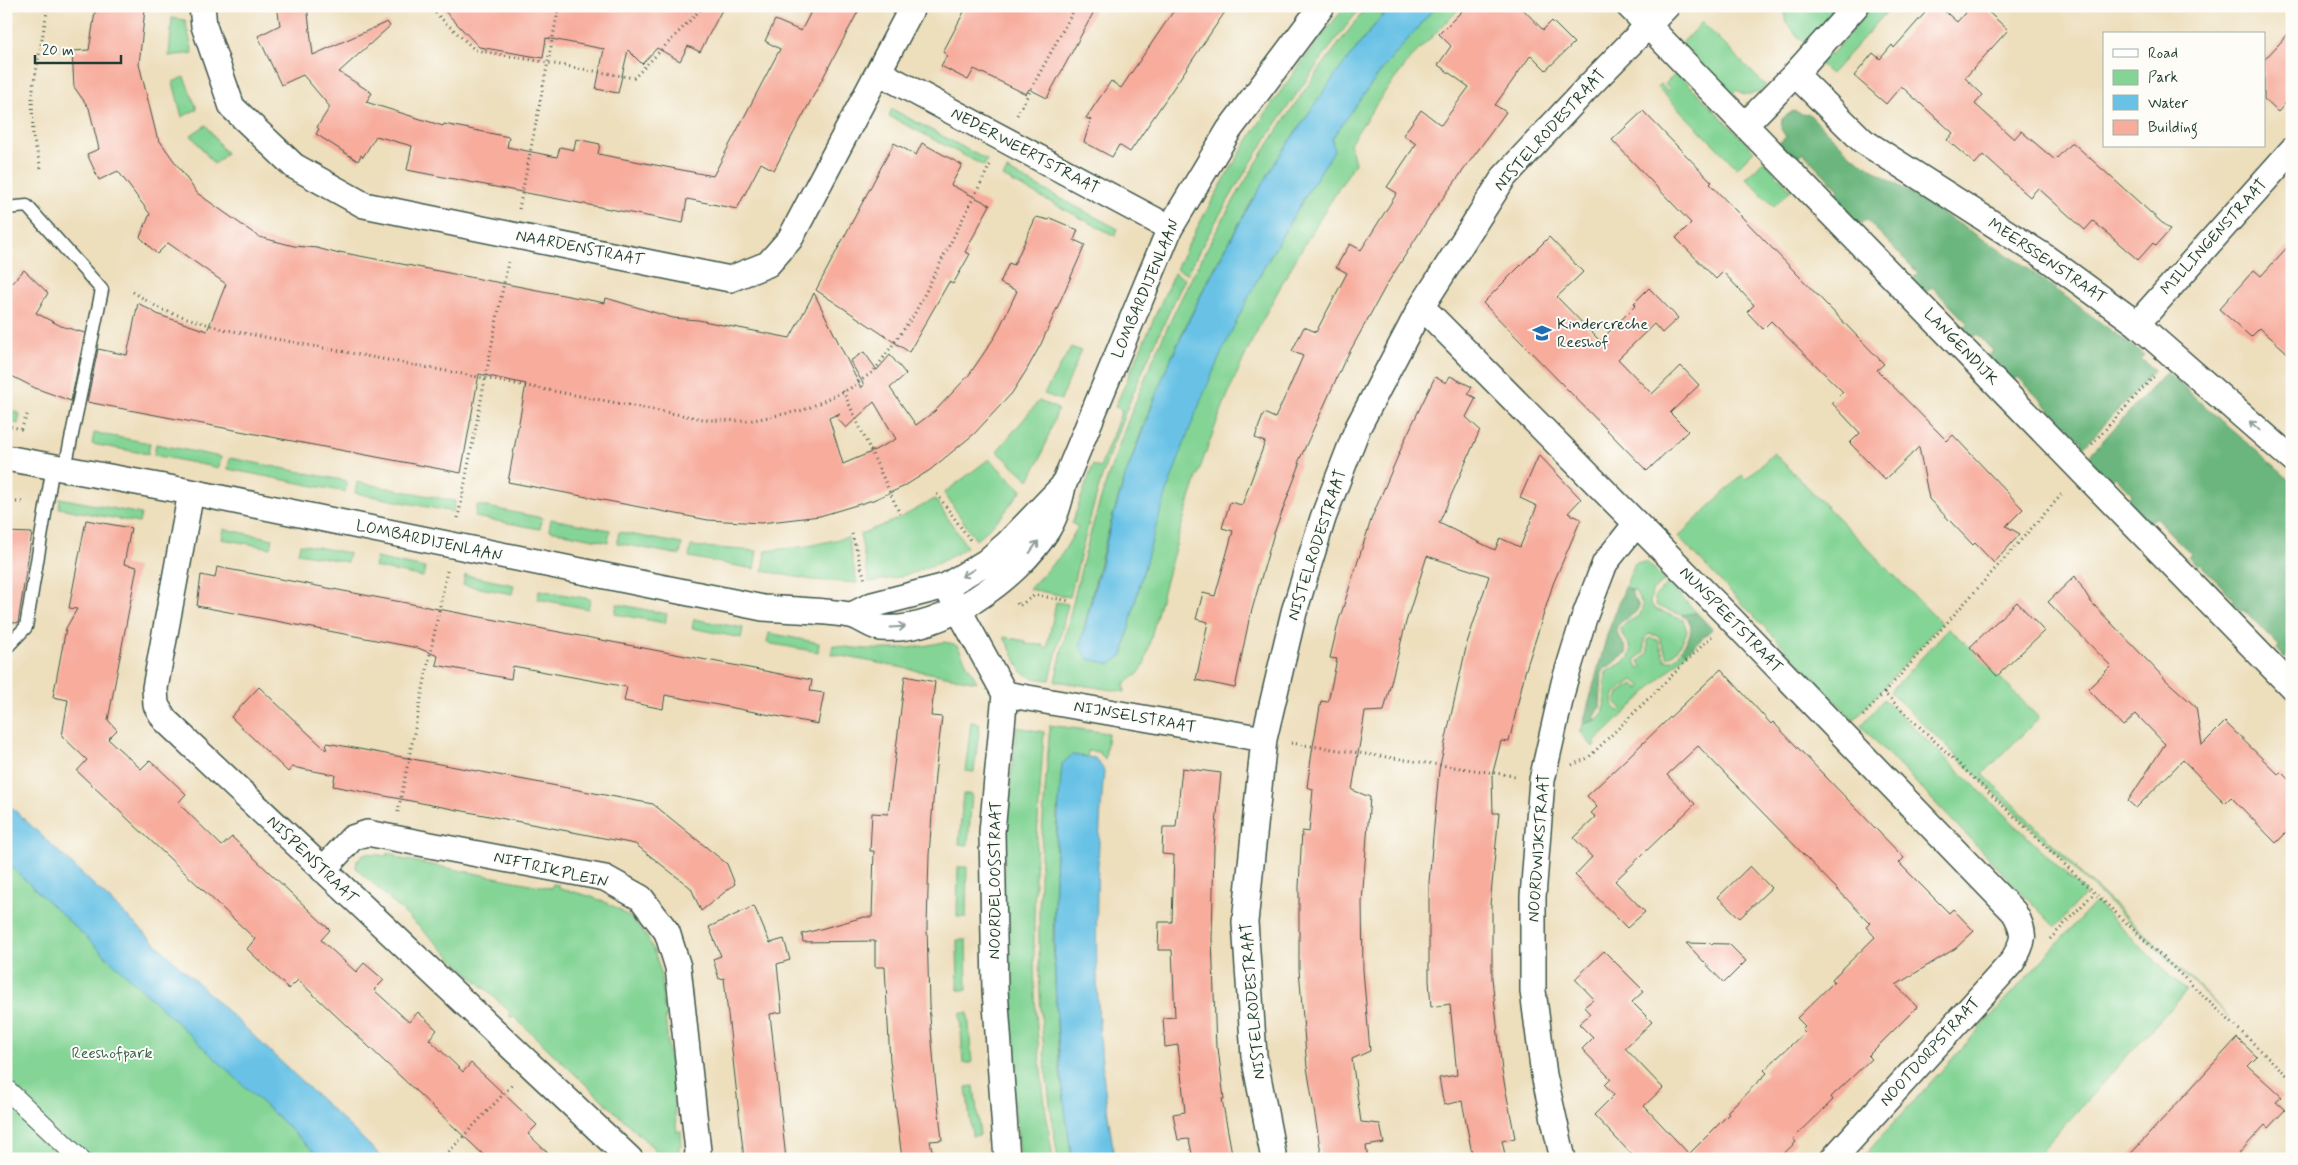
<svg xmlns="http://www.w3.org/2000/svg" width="2298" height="1165" font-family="Mynerve,sans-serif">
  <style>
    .green { fill: #83d495; stroke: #518864; fill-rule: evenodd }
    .forest { fill: #6ab67e; stroke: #447a59 }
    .water { fill: #69c2e6; stroke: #44808d }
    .building { fill: #f7ac9c; fill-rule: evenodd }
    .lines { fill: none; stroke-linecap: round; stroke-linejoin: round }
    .service-casing { stroke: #3e5548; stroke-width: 15 }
    .pedestrian-casing { stroke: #3e5548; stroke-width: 21 }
    .minor-casing { stroke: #3e5548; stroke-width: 28 }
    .path { stroke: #3e5548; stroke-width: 3; stroke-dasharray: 1 4; stroke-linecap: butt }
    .service { stroke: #fff; stroke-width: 12 }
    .pedestrian { stroke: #fff; stroke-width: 19 }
    .minor { stroke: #fff; stroke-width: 25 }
    .oneway { stroke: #8f9e9a }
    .labels { text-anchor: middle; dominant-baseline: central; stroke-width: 4; stroke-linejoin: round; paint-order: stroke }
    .street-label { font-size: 16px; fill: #1f3d34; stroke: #fdfcf7 }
    .poi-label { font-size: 16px; fill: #1f3d34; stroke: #fdfcf7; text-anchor: start }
    .park-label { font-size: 16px; fill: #38634c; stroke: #fdfcf7 }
  </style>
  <rect width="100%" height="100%" fill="#fdfcf7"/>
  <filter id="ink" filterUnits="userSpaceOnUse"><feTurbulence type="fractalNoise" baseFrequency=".02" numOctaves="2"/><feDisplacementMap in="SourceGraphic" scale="10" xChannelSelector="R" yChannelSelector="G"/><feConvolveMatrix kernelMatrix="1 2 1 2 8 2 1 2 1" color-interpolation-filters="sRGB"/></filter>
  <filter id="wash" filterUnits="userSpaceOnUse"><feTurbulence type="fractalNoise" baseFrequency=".0096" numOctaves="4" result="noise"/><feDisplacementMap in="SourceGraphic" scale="20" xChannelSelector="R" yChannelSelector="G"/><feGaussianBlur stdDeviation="1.12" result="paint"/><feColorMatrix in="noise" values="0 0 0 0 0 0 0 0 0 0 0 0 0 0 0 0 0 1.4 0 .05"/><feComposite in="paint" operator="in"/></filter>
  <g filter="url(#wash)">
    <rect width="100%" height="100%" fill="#eddebc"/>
    <!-- green -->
    <path class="green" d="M1346,6h16c-67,85 -125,173 -175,268l-11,-5c46,-93 103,-183 170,-263z
      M1368,6h22c-116,141 -208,299 -265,472 -19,55 -32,112 -45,168l11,14 32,-5c25,-116 60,-229 113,-335 24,-48 51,-93 78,-138 8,-14 11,-32 19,-45 29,-47 67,-90 103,-131h26l-50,51 -28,36 -34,50 5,20c-44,69 -87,139 -120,215 -40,92 -67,190 -91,288l-6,8 -14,10 1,8 -70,-11c14,-61 27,-123 46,-183 57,-180 149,-345 267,-492z
      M1783,6h63l-37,43 -23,-26z
      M1873,6h19l-61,68 -12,-10 9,-11 3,2z
      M172,18l13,2 8,33 -24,3z
      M1702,22l64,64c-8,8 -19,12 -29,4l-5,5 -51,-51z
      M1677,72l77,79 -17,17 -80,-81 3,-3 8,7 2,-2 -5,-5z
      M184,77l13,32 -15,8 -9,-35z
      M892,109l95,51 -3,6 -95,-50z
      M206,125l20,29 -12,10 -23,-29z
      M1764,161l27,29 -17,17 -28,-29z
      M1007,170l111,59 -3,7 -112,-59z
      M1174,273l11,6c-29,60 -57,122 -79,185 -14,44 -25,88 -36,133l-41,-8 33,-35 16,-27 -6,-4 21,-58 7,3 22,-58 -7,-3z
      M1071,347l10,4 -20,49 -17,-6z
      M1039,401l19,8 -18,50 -11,21 -32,-29z
      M6,408l14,6 -2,10 -12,-3z
      M94,433l56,10 -2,11 -56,-10z
      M156,444l65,13 -2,11 -65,-13z
      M1774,453l167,170 -87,97 -176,-183 64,-62 4,4z
      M230,458l117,23 -2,11 -117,-23z
      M989,459l33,31 -21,27 -25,23 -32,-47z
      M357,482l98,19 -2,11 -98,-19z
      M60,498l81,16 -2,9 -80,-15z
      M935,499l32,48c-30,20 -63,31 -98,35l-9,-48 38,-15z
      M477,505l65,13 -2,11 -65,-12z
      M551,519l59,11 -2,12 -59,-12z
      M224,529l49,10 -2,9 -49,-9z
      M619,532l63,12 -2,11 -63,-12z
      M848,537l9,46 -45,-3 -49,-9 3,-20 42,-5z
      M300,544l49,9 -2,9 -49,-9z
      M691,546l66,5 -3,18 -65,-12z
      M376,558l49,10 -2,9 -49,-10z
      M1647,562l18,18 -13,11 -2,12 5,6 28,11 4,11c-3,9 -12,25 -20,26l-8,-21 -10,-2 -5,6v13l-9,6 3,10 4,-2 -3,-6 9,-7v-14l2,-2 8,2 7,20c10,2 13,-4 17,-12l5,5 -93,90 1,2 -2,2 -14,-17h3l1,-6 15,-4 6,-9 2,-39c8,-6 29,-11 24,-25 -2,-6 -8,-11 -10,-18l3,-4 17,-10 3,-10 -8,-14 -10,-4 10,-24zM1633,680l9,6 -2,3 -7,-5 -14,9 -3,10 6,6 -3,3 -6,-7 1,-11z
      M465,575l49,10 -2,9 -49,-9z
      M1668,583l29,30 -16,2 -24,-9 -3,-9z
      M539,590l51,9 -2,10 -50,-10z
      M1056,602l12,2 -18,76 -18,-2 -10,-6 -18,-35 22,4 -1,3 18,1v2l4,1z
      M617,604l50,10 -2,9 -50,-9z
      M694,619l49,9 -2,10 -49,-10z
      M1948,629l22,18 69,71 -56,56 94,94 -1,1 88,83 65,66 -339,-326z
      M769,633l50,10 -1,9 -51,-9z
      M944,642l10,2 4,3 19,35 -146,-28 2,-9c39,7 73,5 111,-3z
      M1884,699l202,194 -31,34 -194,-201z
      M971,722l9,1 -6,49 -9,-1z
      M1050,725l58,8 -3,27 -6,-8 -11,-1 -1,6 5,2 -17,-2 -18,54 -4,129 6,124 13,95h-14c-11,-69 -19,-138 -19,-208 -1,-75 5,-151 11,-226z
      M1017,727l27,5c-5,73 -11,146 -10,219 0,70 8,139 19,208h-32l-9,-69 -9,-196 4,-78z
      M963,794h9l-4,51 -9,-1z
      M6,806l371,353h-371z
      M365,853l22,3 1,-3 8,2v3l155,30 2,-4 6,1v4c46,8 85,25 99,74 4,14 4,31 6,46h3l1,7h-3l12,116 4,-1 1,14 -3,1v13h-14l-152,-143 -2,2 -2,-2 2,-3 -155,-145 1,-7z
      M958,867h9l-1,50h-9z
      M2095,902l91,89 -152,168h-173z
      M957,940h9l1,50h-9z
      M960,1013h8l4,50h-9z
      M974,1086l6,49 -8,1 -6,-49z"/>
    <!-- forest -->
    <path class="forest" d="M1793,111l13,4 2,-2 44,43 170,108 122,91 -3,4 14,11 -78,84 -2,-3 8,-8 -17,-18 -9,8 -8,-8 8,-8 -39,-40 -8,8 -24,-26 7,-8 -16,-17 -9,7 -9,-10 8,-8 -35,-36 -9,8 -13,-14 8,-8 -52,-54 -8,7 -27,-28 8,-8 -36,-37 -8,8 -17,-17 8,-7 -5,-8 1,-10z
      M2166,372l126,110v177l-4,-4 -3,3 -8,-9 2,-3 -35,-36 -3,2 -9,-10 2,-3 -35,-36 -2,2 -9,-9 3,-2 -36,-36 -8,7 -23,-23 8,-8 -17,-18 -9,8 -22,-23z
      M1625,587l8,4 -2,1 8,14c-3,11 -18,12 -23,22 1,10 11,16 10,26l-24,17 -2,37 -6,10 4,2 -15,4 24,-89z
      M1697,613l15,16 -25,24 -5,-5c8,-11 16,-25 -1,-33z"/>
    <!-- water -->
    <path class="water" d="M1390,6h46l-54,64 -50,68 2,13c-105,159 -171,318 -211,504l-12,9 -23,-5 -8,-13 31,-122 14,-47 40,-105 34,-73 46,-86 33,-55 55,-80z
      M1072,755l23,3 9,12c-11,129 -12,260 11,389h-43c-21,-132 -22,-262 -10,-395z
      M6,802l378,357h-62l-316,-297z"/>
    <g id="blocks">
      <!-- building -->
      <path class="building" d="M96,6h38v2l11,1 -6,55 18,73 40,56 62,44 35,9 23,2 22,6v-2l266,51 1,-5 67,20 25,2 92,18 24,-45 47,95 3,-3 -14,-24 14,-9 13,18 13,-15 16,19 -16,14 26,37 19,-14 34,-36 27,-40 21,-44 -17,-8 9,-20 5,2 22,-48 13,3 1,-2 28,12 -4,10 11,5 -44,99 -15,27 -14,22 -38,41 -44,36 -27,17 -30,13 -53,16 -59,7 -53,-3 -200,-38 18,-98 -47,-10 -18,99 -374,-71 11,-53 29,6 11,-52 21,12 48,16 19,-47 -58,-41 -11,11 -17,-17 10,-23 -32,-43 -19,9 -12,-26 12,-5 -10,-41 -15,-21 -2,-36 17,-1zM874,402l22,37 -27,14 -26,11 -14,-46 11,-5 -4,4 10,11z
        M277,6h30l6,49 74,-33 3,4 -51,46 33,21 -6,9 77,24 1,-2 65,13 -2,10 50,10 3,-10 14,3 2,-11 24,5 -2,10 115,22 67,-127 -15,-8 10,-21 26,11 13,-25h47l-87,164 -13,-7 -24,46 -50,-10 -4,24 -276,-53 5,-24 -36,-10 -13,21 -2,-2 -3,6 -42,-27 3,-5 -2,-2 13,-20 -27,-32 -22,10 -23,-49 22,-11z
        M440,6h284l-24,46 -12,-6 -8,15 -23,-13 -15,16 -14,-14 -10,43 -22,-4 8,-40 -58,-11 -3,20 -64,-11z
        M967,6h130l-50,92 -18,-9 -3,5 -52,-25 -6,11 -27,-14 6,-11 -4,-3z
        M1177,6h52l-99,146 -11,-7 -7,12 -28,-15 7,-22 -5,-2 25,-37 10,7z
        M1467,6h53l23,24 9,-9 22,22 -28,27 -15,-15 -36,50 11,7 -74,101 -45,71 -44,80 -45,99 2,1 -26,69 -25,87 -14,68 -39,-8 12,-58 -12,-3 7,-26 12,3 18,-65 -11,-3 8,-26 12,3 23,-63 -10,-4 4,-12 5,-13 11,5 14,-30 14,-32 -11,-5 12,-24 12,5 31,-59 -11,-6 7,-12 7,-11 11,6 36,-57 -10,-6 29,-43 -13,-9 18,-25 20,15 28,-38 -31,-22 13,-19 -12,-12z
        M1931,6h8l18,16 14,-16h11l26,24 -43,48 18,17 -8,9 39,35 7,-8 34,29 17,-18 98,88 -14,16 -3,-3 -15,17 -45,-39 -8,9 -47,-42 -8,9 -47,-42 -8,9 -28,-24 6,-7 -52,-47 -15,18 -32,-28 19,-23 7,6 12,-14 2,3z
        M2292,30v66l-14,16 -14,-13v-39z
        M1643,111l69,71 -2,2 174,180 -7,6 70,71 6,-6 70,74 -17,17 14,8 -26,29 -19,-20 -2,2 -44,-46 -10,-52 -34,33 -35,-37 10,-10 -28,-30 11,-11 -72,-71 -8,8 -16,-17 7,-7 -31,-33 -7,7 -40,-41 15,-15 -79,-83z
        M894,143l22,12 6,-12 40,22 -11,20 39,20 -25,47 5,2 -17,30 -4,-2 -40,70 -93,-62z
        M1549,237l34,35 -26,25 43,44 36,-36 -2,-2 15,-15 29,30 -16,15 -8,-9 -36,35 34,35 29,-28 18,19 -29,28 18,18 -41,40 -164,-168z
        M2292,242v115l-32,-29 -9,9 -32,-28 35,-39 7,6z
        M24,270l24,23 -12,20 25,13 24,7 -14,68 -36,-13 -29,-15v-84z
        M1450,376l22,11 -4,7 8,4 -10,19 14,13 -41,93 56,27 5,-12 20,9 17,-41 -17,-8 19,-43 42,44 -13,14 13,6 -28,65 -14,45 -14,43 -16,70 -8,-1 -9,35 1,37h6l-9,92h2v73l10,93 13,67 -13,3 4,18h-33l-11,-58 -18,4 -5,-27 18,-3 -7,-71 -19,3 -2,-27v-98l10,-112 28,-127 22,-67 -62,-20 -21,66 -22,89 -19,1 -13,78 18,7 -8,105 1,68 7,81 -18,8 9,63 19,2 4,19 -18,3 2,13h-46l-15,-92 -8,-98v-82l3,-56 7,1 4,-43 -6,-2 5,-35 9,-51 7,1 9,-43 -7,-1 9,-38 33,-103 34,-80 29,-60 11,6z
        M86,520l45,8 -7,36 13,3 -29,153 9,10 -9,9 33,30 9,-9 36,34 -8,9 44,43 10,-9 98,93 -9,10 35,32 8,-9 20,17 -10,10 35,32 9,-10 19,18 -8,9 34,33 8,-9 66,62 -9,9 26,25h-66l-190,-179 -9,9 -42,-40 8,-10 -178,-168 10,-11 -25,-24 6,-36 -15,-3 13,-69 11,-19 -8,-1z
        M6,532l26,1 -14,90 -12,-1z
        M217,567l595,113 -2,11 14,2 -6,31 -153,-29 -2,14 -39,-8 3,-14 -114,-21 -2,13 -75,-14 2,-9 -20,-8 -221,-42 4,-31 14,3z
        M2075,576l16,26 77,80 28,25 6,38 23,-23 53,52 3,-2 11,11v44l-16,16 -45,-46 -6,6 -42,-43 -47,48 -8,-7 37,-57 -29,-30 -13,12 -35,-37 23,-23 -63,-64z
        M2017,602l27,29 -47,45 -27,-29z
        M1721,669l50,55 2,-2 131,136 -5,5 50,50 4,-4 21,22 -18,17 -60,37 21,22 -49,49 3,3 -40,38 2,3 -40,39 3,3 -18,17h-142l-42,-44 20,-20 -9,-10 6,-6 -29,-30 11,-11 -14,-14 11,-10 -6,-7 10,-8 -19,-20 29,-28 40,40 -12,11 20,20 -27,26 38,40 -19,18 45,48 40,-40 -2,-2 40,-39 -3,-3 41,-38 -3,-3 3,-3 -8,-8 37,-36 -2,-3 43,-42 -9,-10 4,-4 -172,-177 -31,29 28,29 -80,77 30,31 -18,16 -52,-53 17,-18 -18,-19 22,-21 -5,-4 6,-6 -10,-11z
        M905,676l30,6 -4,34 11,1 -7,58 -6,80 -2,70 2,80 6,72 7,63 -12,1 4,18h-32l-12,-98 -5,-94h-10v-26l-72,1 -1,-8 62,-17h8l2,-66h-4l2,-38 16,1z
        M259,687l67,63 1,-7 326,61 74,60 8,20 -34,27 -10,-23 -56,-44 -302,-58 2,-11 -43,-8 -4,5 -57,-55z
        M1182,768l39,5 -7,73 -2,92 4,110h2l6,51h-2l11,60h-40l-4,-20 -11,1 -5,-26 12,-2 -7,-67 -13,2 -1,-15 -1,-14 12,-1 -3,-67h-14l1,-28h13l2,-67 -12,-1 1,-27h13z
        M1750,866l21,22 -31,30 -22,-21z
        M754,906l16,37 14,-4 6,21 -13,4 5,48 -12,2 16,145h-42l-20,-181 -5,1 -6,-20 8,-3 -12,-29z
        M1686,943l43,1 17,17 -22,22z
        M2237,1038l20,19 -9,9 34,31 -6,5 9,8 -17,18 -3,-3 -31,34h-108z"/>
    </g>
  </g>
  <g filter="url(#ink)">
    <use href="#blocks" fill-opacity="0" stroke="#3e5548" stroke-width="1"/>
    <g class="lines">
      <!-- service casing -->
      <g class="service-casing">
        <path id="service" d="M6,208l21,-2 75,84 -37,178
          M6,648l20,-21 27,-161"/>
      </g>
      <!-- pedestrian casing -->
      <g class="pedestrian-casing">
        <path id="pedestrian" d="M6,1089l74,70"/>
      </g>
      <!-- minor casing -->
      <g class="minor-casing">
        <path id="minor" d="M202,6l2,20 28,81 62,59 70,39 366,74 38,-15 22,-25 123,-233
          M1629,6l663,681
          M880,73l290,155
          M1795,74l68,67 182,116 92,67 155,135
          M1745,125l50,-51 61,-68
          M1420,309l11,7 299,302 284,294c13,22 10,29 -2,50l-179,197
          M2137,324l155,-174
          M6,458l185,34 572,116c29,2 59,2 87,7 11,2 21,12 31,13 61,5 136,-49 167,-99 8,-13 12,-28 15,-43l-55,57 -22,19 -40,24 -74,19 -20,10
          M1063,486l107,-258 59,-98 93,-124
          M191,492l-36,196 1,17 9,15 465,439
          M951,596l54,98 -13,138 3,158 12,169
          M1005,694l259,45
          M323,870l29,-32 15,-5 238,45 36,20 26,34 11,35 20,184 -1,8
          M1274,1159l-20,-103 -9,-134 19,-183 30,-127 29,-94 35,-91 62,-118 84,-132 82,-88 81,-83
          M1563,1159l-19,-84 -11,-84v-94l9,-117 22,-97 20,-65 21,-55 31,-39"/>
      </g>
      <!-- path -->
      <path class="path" d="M428,6l47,44 159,28 70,-72
        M1017,115l59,-109
        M41,168l-8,-31 -1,-43 16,-88
        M519,209l40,-203
        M133,292l29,18 60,19 486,91 40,1 56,-11 45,-21 25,-18 40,-56 77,-152
        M843,391l57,123
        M6,425l15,4 7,-16
        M2092,444l63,-69
        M937,494l33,46
        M6,502h19
        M458,518l50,-256
        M852,534l13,46
        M1017,603l2,3 16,-11 35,6
        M1884,693l180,-201
        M1863,716l21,-23 408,387
        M1291,743l224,33
        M1572,765l16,-7 124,-122
        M398,812l49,-241
        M2050,939l44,-46
        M442,1159l71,-75"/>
      <!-- service -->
      <use href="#service" class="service"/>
      <!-- pedestrian -->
      <use href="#pedestrian" class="pedestrian"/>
      <!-- minor -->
      <use href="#minor" class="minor"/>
    </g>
    <!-- one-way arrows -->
    <defs><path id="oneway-shaft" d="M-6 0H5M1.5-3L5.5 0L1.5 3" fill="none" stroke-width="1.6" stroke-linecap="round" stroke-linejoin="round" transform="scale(1.25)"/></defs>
    <g class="oneway">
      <use href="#oneway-shaft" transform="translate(2255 426) rotate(-139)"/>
      <use href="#oneway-shaft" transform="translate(1034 547) rotate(-54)"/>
      <use href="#oneway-shaft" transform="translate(968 573) rotate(149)"/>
      <use href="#oneway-shaft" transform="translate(898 627) rotate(-3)"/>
    </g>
  </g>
  <!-- icons -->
  <defs>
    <g id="school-bare" transform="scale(1.5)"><path d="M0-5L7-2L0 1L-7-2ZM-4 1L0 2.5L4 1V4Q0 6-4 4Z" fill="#1f6fb2" stroke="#fdfcf7" stroke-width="2.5" paint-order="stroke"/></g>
  </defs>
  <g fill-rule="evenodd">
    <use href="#school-bare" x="1542" y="333"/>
  </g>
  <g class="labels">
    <!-- street labels -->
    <g class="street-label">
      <text transform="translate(1550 130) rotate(-48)">NISTELRODESTRAAT</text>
      <text transform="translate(1025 151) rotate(28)">NEDERWEERTSTRAAT</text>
      <text transform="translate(2214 237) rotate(-48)">MILLINGENSTRAAT</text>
      <text transform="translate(580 248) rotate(11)">NAARDENSTRAAT</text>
      <text transform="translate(2047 261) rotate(34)">MEERSSENSTRAAT</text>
      <text transform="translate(1146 289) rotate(-67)">LOMBARDIJENLAAN</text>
      <text transform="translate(1961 347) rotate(46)">LANGENDIJK</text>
      <text transform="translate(429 541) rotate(12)">LOMBARDIJENLAAN</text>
      <text transform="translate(1317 545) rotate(-72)">NISTELRODESTRAAT</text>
      <text transform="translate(1731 620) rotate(46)">NUNSPEETSTRAAT</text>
      <text transform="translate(1135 717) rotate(10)">NIJNSELSTRAAT</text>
      <text transform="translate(1539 848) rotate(-86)">NOORDWIJKSTRAAT</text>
      <text transform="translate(312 860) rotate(44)">NISPENSTRAAT</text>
      <text transform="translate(551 870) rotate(13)">NIFTRIKPLEIN</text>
      <text transform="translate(995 880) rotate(-90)">NOORDELOOSSTRAAT</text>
      <text transform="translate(1253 1001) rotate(-95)">NISTELRODESTRAAT</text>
      <text transform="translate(1930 1052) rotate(-48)">NOOTDORPSTRAAT</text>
    </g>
    <!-- poi labels -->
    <g class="poi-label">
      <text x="1557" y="324">Kindercreche<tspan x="1557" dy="18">Reeshof</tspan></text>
    </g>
    <!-- park labels -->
    <g class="park-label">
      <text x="112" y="1053">Reeshofpark</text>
    </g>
  </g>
  <!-- margin -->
  <rect width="2298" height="1165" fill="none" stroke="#fdfcf7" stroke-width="25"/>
  <!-- legend -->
  <rect x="2103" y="32" width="162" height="115" fill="#fdfcf7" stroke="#a4b0a9"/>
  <rect x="2113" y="49" width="25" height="8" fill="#ffffff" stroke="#a4b0a9"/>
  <text x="2148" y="58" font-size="15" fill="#1f3d34">Road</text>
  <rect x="2113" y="70" width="25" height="15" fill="#83d495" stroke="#a4b0a9"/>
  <text x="2148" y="82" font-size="15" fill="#1f3d34">Park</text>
  <rect x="2113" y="95" width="25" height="15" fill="#69c2e6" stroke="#a4b0a9"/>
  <text x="2148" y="108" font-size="15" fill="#1f3d34">Water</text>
  <rect x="2113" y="120" width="25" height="15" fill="#f7ac9c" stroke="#a4b0a9"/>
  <text x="2148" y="132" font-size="15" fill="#1f3d34">Building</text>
  <!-- scale -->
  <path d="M35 55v8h86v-8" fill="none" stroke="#1f3d34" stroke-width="2.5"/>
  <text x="42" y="55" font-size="15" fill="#1f3d34" stroke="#fdfcf7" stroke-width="4" paint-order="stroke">20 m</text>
</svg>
